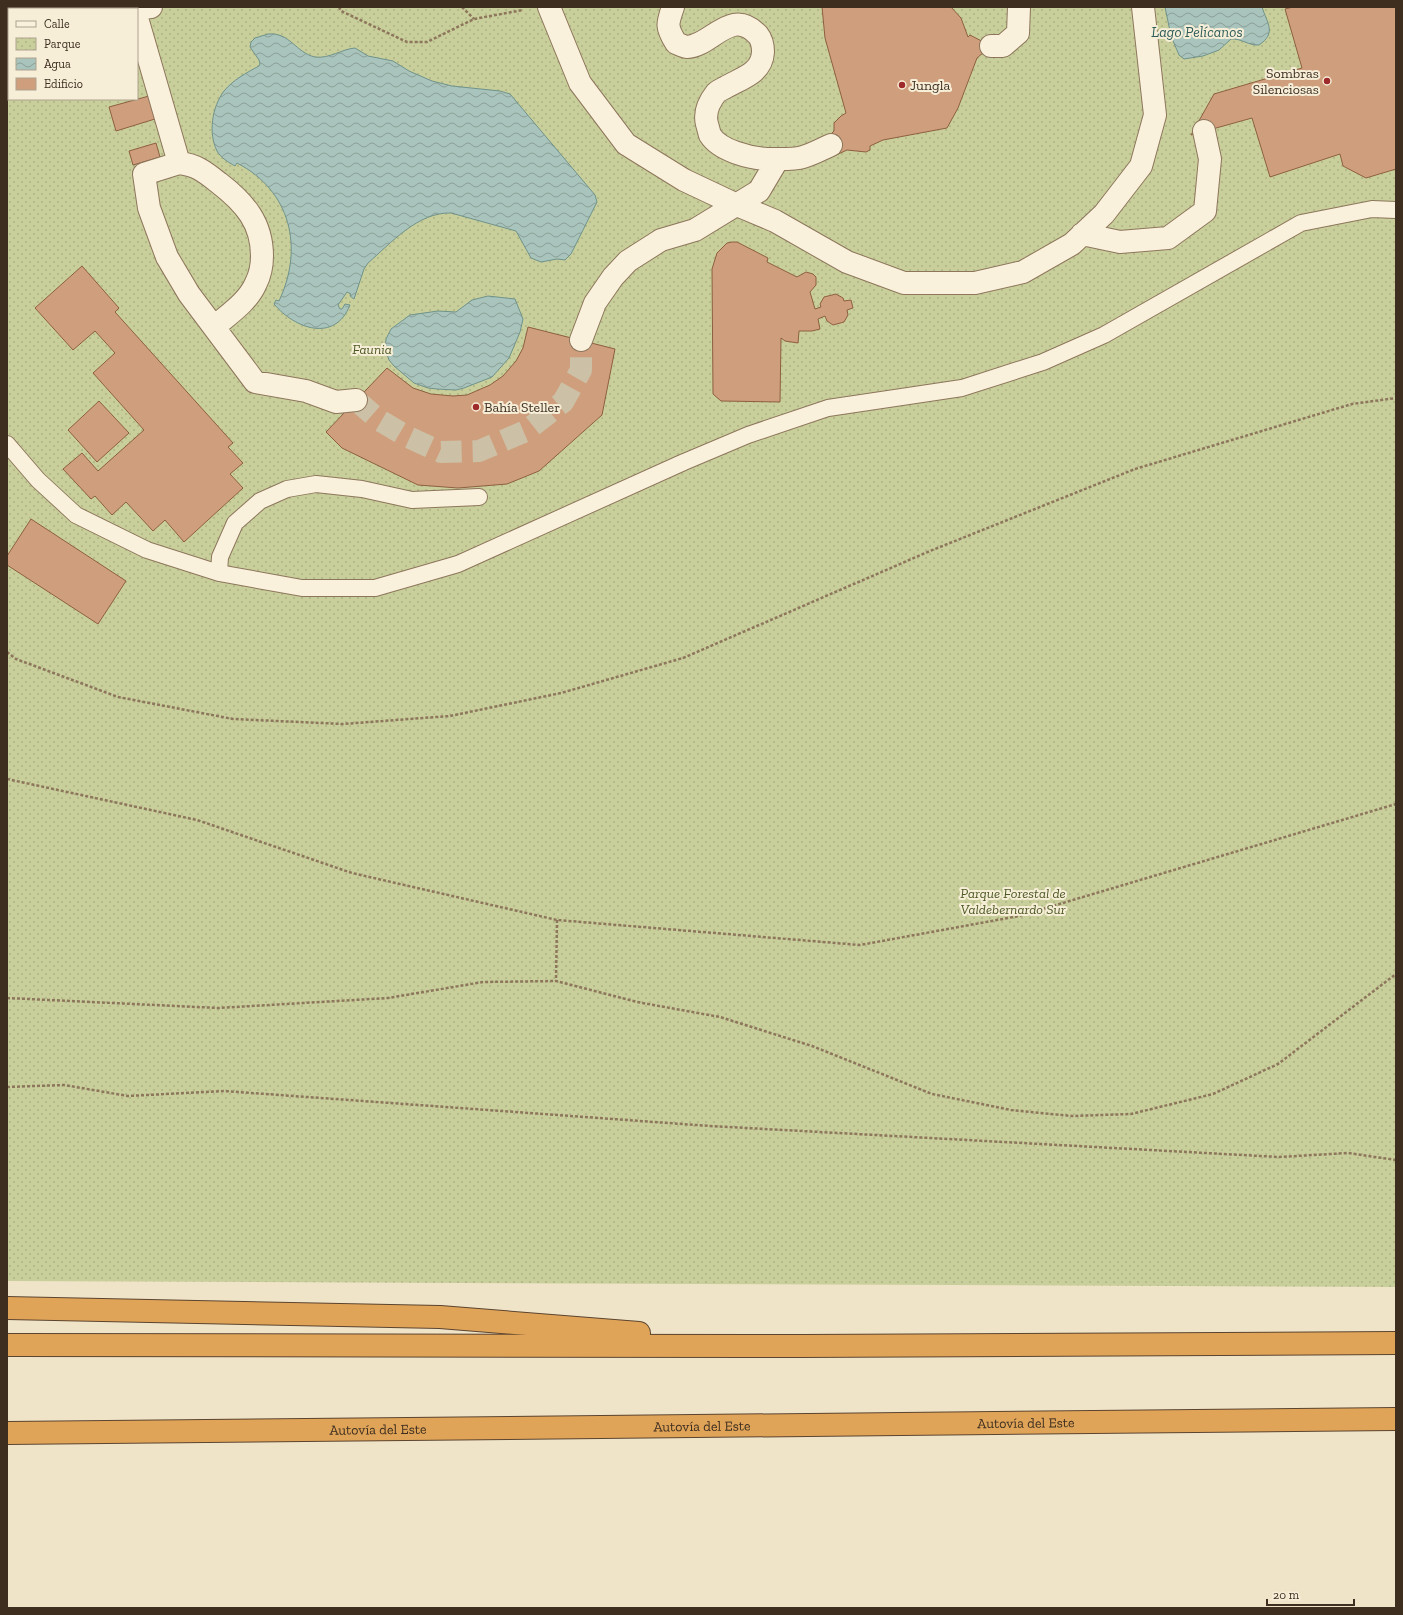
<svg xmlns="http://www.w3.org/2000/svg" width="1403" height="1615" font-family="'Zilla Slab',serif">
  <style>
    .park { fill: url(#park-dots); fill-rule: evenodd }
    .water { fill: url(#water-waves); stroke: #6f938a }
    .building { fill: #cf9f7d; stroke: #8d5f41 }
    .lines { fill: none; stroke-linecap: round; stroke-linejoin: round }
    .street-tunnel { stroke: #ccc0a6; stroke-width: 22; stroke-dasharray: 22 11; stroke-linecap: butt }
    .lane-casing { stroke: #8d765c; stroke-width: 18 }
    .street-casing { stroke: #8d765c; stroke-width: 24 }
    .highway-casing { stroke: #5b4430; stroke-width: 24 }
    .path { stroke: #8d765c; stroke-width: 2.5; stroke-dasharray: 3 2; stroke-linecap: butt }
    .lane { stroke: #faf1dc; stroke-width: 16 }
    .street { stroke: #faf1dc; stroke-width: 22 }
    .highway { stroke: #e0a458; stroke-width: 22 }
    .poi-dot { fill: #9e2a2b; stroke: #f7eed8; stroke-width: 1.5 }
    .labels { text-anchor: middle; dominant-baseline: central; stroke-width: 4; stroke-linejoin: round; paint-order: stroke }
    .poi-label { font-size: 14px; fill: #3d2e20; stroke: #f7eed8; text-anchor: start }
    .park-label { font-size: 14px; font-style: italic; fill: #4d5a26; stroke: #f7eed8 }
    .street-label { font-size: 14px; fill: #3d2e20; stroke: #f7eed8 }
    .water-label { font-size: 15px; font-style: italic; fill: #2f5d5a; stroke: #f7eed8 }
  </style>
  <defs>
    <pattern id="park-dots" width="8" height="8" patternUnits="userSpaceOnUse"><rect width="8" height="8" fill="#c9cf9b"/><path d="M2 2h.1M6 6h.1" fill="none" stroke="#aeb285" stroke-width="1.8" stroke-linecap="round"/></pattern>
    <pattern id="water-waves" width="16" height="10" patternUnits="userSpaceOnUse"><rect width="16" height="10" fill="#a9c4bc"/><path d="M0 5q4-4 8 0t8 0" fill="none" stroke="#8ba098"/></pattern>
  </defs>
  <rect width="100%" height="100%" fill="#f0e4c8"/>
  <!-- park -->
  <path class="park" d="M7,7h1389v1280l-1389,-6zM9,9h128v90h-128z"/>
  <!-- water -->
  <path class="water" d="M1165,7h97c5,16 15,26 -3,38 -10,1 -18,-7 -28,-6l-12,11 -16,6 -19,3 -5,-4 -8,-19z
    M268,34c22,-2 28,19 47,23 14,2 27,-8 40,-9l13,8 25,5 16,10 23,10 20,5 48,5 10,3 85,101 2,7 -26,52 -6,6 -8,-1 -16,3 -10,-4 -15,-27 -65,-18c-33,-1 -60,30 -83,50l-4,6 -10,30 -4,-3 1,-2 -4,-2 -9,13 2,4h2l3,-5 5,1c-15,38 -55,24 -76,-1l2,-4 3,1c25,-53 12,-110 -42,-138l-2,3c-7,-4 -14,-8 -18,-15 -9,-18 -5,-44 7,-60 9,-11 22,-18 35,-25l1,-2 -1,-4 -9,-13 1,-5 4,-4z
    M488,296l27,3 8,20 -3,13 -11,26 -17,19 -28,11 -8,2 -19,-1 -9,-1 -14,-5 -20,-17 -5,-6 -4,-11 1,-10 5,-10 19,-14 28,-4 18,1 16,-12z"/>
  <!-- building -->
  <path class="building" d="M74,7h37l1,2h-37z
    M822,7h129l10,11 7,19 2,-2 21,11 -14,12 -19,50 -11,20 -64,12 -13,6v4l-4,2 -19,-2 -13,6 -5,-20 5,-5v-8l7,-7 5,-3 -21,-75z
    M1293,7h103v162l-30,9 -23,-12 -3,-12 -70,23 -18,-59 -61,17 23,-41 88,-26 -17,-59z
    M149,96l6,23 -39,12 -7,-24z
    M156,143l4,14 -27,8 -4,-14z
    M732,242h5l31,16 -1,4 30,15 9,-5 7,2 3,3v8l-6,7 5,17 6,-2 -1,-3 4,-7 12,-3 7,4 1,3 7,-1 2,8 -6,2 1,5 -4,7 -11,3 -6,-4 -2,-5 -7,3 2,10 -8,2h-13l-1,12 -13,-2 -4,-3 -1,64 -59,-1 -8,-7 -1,-125 5,-16 10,-10z
    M82,266l37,42 -4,4 118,131 -5,4 15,16 -13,11 13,14 -59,54 -19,-22 -12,11 -27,-29 -14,13 -17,-19 -4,3 -28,-30 19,-16 16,18 46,-41 -51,-57 22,-20 -20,-22 -22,19 -38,-42z
    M528,327l87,22 -13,66 -63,56 -32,13 -49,4 -40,-3 -76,-37 -16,-16 61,-64 26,20 18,6 22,2 14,-1 23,-10 13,-9 13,-15 7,-13z
    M99,401l30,32 -32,29 -29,-32z
    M31,519l95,62 -28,43 -91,-59v-9z"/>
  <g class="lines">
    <!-- street-tunnel -->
    <path class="street-tunnel" d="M356,400l23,20 29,17 33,15 38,-1 47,-20 37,-29 18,-32v-30"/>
    <!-- lane casing -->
    <g class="lane-casing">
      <path id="lane" d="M7,444l31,36 38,35 71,35 72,23 83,15h73l83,-24 226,-102 64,-27 80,-27 134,-20 81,-26 61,-27 197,-112 71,-14 24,1
        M219,573l1,-16 15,-34 25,-22 27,-12 29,-5 46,5 50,11 67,-3"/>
    </g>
    <!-- street casing -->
    <g class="street-casing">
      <path id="street" d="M549,7l31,76 46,61 58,36 53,25 38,16 72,41 57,21h71l48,-11 49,-28 32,-30 37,-48 14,-51 -12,-108
        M673,7c-6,17 -7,20 3,36 3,1 8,4 11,4 25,-1 44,-41 71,-12 4,5 5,11 5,17 -1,21 -21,26 -37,35 -3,2 -7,3 -10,6 -7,9 -12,20 -9,31 1,3 2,8 3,11 10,16 40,23 57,24 11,0 26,1 36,-2 10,-3 19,-8 28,-12
        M134,9l17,-2
        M137,18l42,145 -35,11 5,34 18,49 22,37 66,88 51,9 30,11 20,-2
        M991,46h12l15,-13 1,-26
        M179,163c18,2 26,9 40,20 26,20 43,40 43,73 0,9 -2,19 -6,27 -8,19 -27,31 -42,44
        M1082,234l38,8 48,-4 37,-27 5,-52 -6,-28
        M581,340l14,-37 18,-26 15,-16 33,-21 34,-10 64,-39 19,-32"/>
    </g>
    <!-- highway casing -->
    <g class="highway-casing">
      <g id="highway">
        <path d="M7,1308l433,9 199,16"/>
        <path d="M7,1345l794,1 595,-3"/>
        <path id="s1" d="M7,1433l1389,-14"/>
      </g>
    </g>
    <!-- path -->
    <path class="path" d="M339,7l2,4 66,31h20l47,-23 49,-9
      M462,7l12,12
      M7,652l9,7 102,38 115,22 110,5 107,-8 111,-23 122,-35 247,-107 205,-82 217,-65 44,-6
      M7,779l190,41 155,53 205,47 303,25 159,-29 377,-112
      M557,920l-1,61 81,21 83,15 92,29 120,48 79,16 61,6 59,-2 82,-20 65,-30 118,-90
      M7,998l211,10 170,-10 95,-16 73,-1
      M7,1087l57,-2 64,11 96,-5 486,35 569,31 69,-4 48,7"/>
    <!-- lane -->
    <use href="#lane" class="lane"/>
    <!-- street -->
    <use href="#street" class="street"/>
    <!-- highway -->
    <use href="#highway" class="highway"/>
  </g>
  <!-- markers -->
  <g class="poi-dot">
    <circle cx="1327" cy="81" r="4"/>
    <circle cx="902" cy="85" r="4"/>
    <circle cx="476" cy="407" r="4"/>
  </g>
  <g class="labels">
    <!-- poi labels -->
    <g class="poi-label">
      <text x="1319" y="73" text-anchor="end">Sombras<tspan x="1319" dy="16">Silenciosas</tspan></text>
      <text x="910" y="85">Jungla</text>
      <text x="484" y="407">Bahía Steller</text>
    </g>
    <!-- park labels -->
    <g class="park-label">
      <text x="372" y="349">Faunia</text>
      <text x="1013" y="893">Parque Forestal de<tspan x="1013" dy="16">Valdebernardo Sur</tspan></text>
    </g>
    <!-- street labels -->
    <g class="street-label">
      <text stroke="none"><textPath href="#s1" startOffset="1019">Autovía del Este</textPath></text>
      <text stroke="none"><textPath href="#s1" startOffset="695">Autovía del Este</textPath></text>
      <text stroke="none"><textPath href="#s1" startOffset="371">Autovía del Este</textPath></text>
    </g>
    <!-- water labels -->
    <g class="water-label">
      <text x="1197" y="32">Lago Pelícanos</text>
    </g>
  </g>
  <!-- border -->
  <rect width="1403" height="1615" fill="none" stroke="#3d2e20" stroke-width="16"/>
  <!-- legend -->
  <rect x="8" y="8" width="130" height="92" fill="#f7eed8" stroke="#ada18e"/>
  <rect x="16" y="21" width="20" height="6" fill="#faf1dc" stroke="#ada18e"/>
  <text x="44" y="28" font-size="12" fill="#3d2e20">Calle</text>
  <rect x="16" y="38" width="20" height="12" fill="url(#park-dots)" stroke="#ada18e"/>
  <text x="44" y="48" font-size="12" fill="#3d2e20">Parque</text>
  <rect x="16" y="58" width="20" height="12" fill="url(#water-waves)" stroke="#ada18e"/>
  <text x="44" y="68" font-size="12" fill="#3d2e20">Agua</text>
  <rect x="16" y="78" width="20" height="12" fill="#cf9f7d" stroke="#ada18e"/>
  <text x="44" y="88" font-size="12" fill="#3d2e20">Edificio</text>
  <!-- scale -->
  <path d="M1267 1599v6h87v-6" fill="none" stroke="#3d2e20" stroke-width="2"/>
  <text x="1273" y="1599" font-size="12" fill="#3d2e20" stroke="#f7eed8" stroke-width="3" paint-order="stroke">20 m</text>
</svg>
